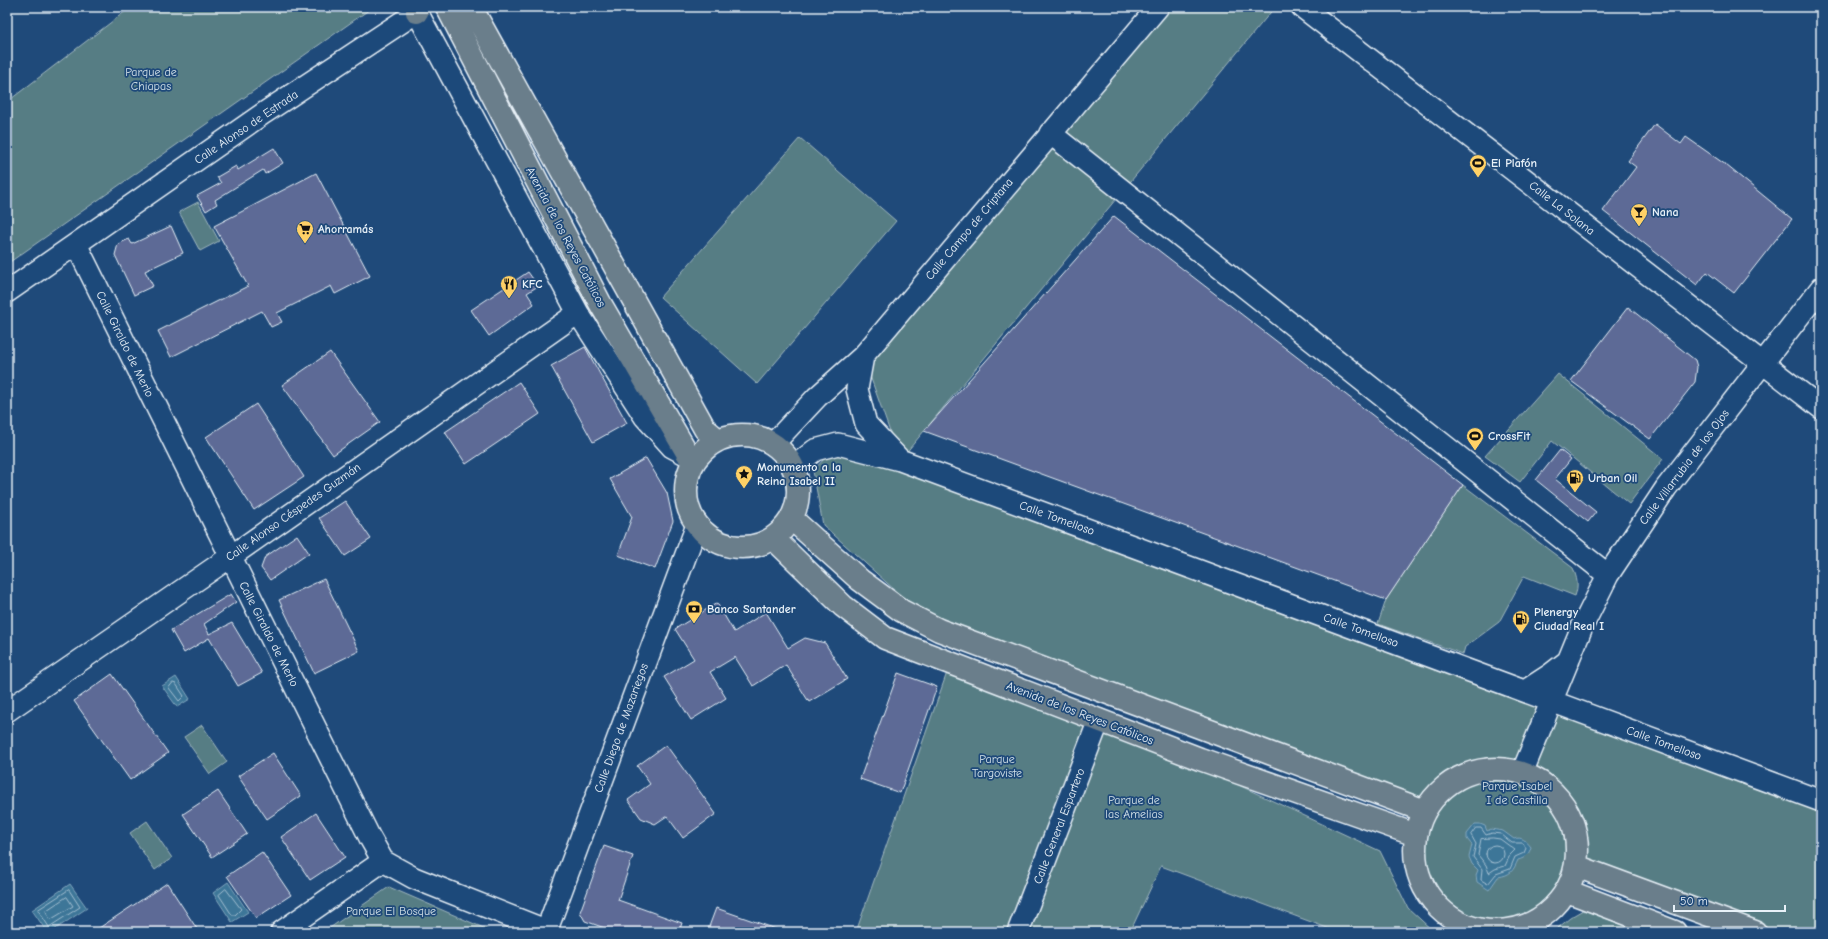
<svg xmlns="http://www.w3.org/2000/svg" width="1828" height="939" font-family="'Comic Neue',sans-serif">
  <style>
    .green { fill: #577d84; stroke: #a0b7be }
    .water { fill: #3e7698; stroke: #82a7be }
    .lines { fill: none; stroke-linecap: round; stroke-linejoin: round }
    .shore { stroke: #a4c0d2; stroke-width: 1 }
    .building { fill: #5d6a96; stroke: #e8f1f8 }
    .minor-casing { stroke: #e8f1f8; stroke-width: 24 }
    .major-casing { stroke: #e8f1f8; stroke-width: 25 }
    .minor { stroke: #1f4a7a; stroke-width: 21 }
    .major { stroke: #6b7e8b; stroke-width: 22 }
    .labels { text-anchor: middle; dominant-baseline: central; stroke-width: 3.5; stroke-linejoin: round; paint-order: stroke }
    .park-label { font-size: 12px; fill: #d2e0e7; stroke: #1f4a7a }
    .street-label { font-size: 12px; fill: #e8f1f8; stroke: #1f4a7a }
    .poi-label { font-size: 12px; font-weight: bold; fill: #e8f1f8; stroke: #1f4a7a; text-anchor: start }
  </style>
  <rect width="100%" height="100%" fill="#1f4a7a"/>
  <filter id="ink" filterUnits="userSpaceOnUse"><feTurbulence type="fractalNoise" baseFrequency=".025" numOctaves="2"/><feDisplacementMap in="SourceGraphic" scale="8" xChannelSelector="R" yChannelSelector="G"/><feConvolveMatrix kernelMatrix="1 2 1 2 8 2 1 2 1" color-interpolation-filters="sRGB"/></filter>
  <g filter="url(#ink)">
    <!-- green -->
    <path class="green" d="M131,7h242l-366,257v-162z
      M1161,7h114l-375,453 -37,-104z
      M800,138l96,83 -139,163 -97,-87z
      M198,202l21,39 -19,10 -21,-39z
      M1558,374l105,85 -34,45 -77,-63 -32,41 -35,-26z
      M838,444l983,360v128h-66l-179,-66 -30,44 -50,21 -49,-18 -26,-32 4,-70 -486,-181 -116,-105 -10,-54z
      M1463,485l110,83c4,10 6,17 2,28l-51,-20 -25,46 -34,25 -2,7 -85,-30 8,-24z
      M950,664l149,56 281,131 28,57 26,24h-96l-177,-66 -31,66h-274z
      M202,725l25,37 -17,12 -26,-37z
      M147,821l25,37 -17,12 -25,-37z
      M389,887l104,45h-169z
      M1584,910l57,22h-88l17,-14z"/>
    <!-- water -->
    <path class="water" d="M176,677l14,22 -13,8 -15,-21z
      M1475,824h5l5,2 2,5 4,-2 12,2 11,8c8,-3 12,2 17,8 -2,7 -5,11 -13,13 -5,11 -7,15 -20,17l-9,13 -12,-8 -1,-7 2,-5 -6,-6 -3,-7 3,-12 -5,-6v-5z
      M228,882l20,30 -16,10 -19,-29z
      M70,884l17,24 -36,24h-4l-15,-22z"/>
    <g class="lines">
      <!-- shore -->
      <path class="shore" d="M173,683l3,1 8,12 -5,5 -10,-13z
        M1476,828h5l5,7 6,-2 9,1 11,9h11l3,5 -2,5 -9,4 -5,12 -14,5 -8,10 -7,-4 1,-11 -9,-12 3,-13 -5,-9z
        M1493,838l7,1 15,11 -5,5 -5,11 -10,3 -6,4 -3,-8 -8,-10 3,-16z
        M1486 854a9 9 0 1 1 18 0a9 9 0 1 1-18 0Z
        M226,889l15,20 -6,6h-3l-13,-20z
        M69,890l11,17 -31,20 -11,-17z
        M67,897l6,9 -23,14 -4,-9z"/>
    </g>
    <!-- building -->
    <path class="building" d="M1655,124l26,20 5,-7 40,28 66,54 -58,74 -27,-21 -10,13 -94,-74 33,-44 -8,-6z
      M274,148l9,15 -18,11 -2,-4 -48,30 2,4 -11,7 -9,-15 24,-13 -4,-6 19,-11 2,4z
      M316,173l54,103 -35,18 -4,-8 -54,27 5,9 -11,5 -9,-16 -91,46 -13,-26 90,-45 -34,-60z
      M1114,216l349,269 -77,115 -462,-169z
      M171,226l12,27 -38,18 8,15 -19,9 -19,-40 3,-11 11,-5 3,5z
      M528,272l10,14 -11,7 7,11 -45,32 -18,-26z
      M1628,307l67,53 2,7 -2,15 -45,57 -79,-58z
      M585,347l42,76 -34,19 -42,-76z
      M330,352l50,70 -47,33 -51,-70z
      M519,382l21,32 -74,50 -21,-32z
      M256,404l48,73 -50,33 -48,-73z
      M1560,450l11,9 -16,20 41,33 -8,10 -52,-42z
      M646,458l21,35 6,28 -18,48 -37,-14 14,-38 -22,-38z
      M345,501l26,38 -26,17 -26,-38z
      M297,535l12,18 -39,27 -9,-12 4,-11z
      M324,579l35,72 -45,22 -35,-73z
      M231,594l5,8 -32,22 5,10 23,-11 30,50 -24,13 -29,-48 -25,15 -13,-23z
      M717,603l17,29 32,-20 22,36 17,-10 20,5 22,36 -38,23 -23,-37 -33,21 -18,-29 -25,15 16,26 -35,22 -27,-43 30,-18 -19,-30z
      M898,673l39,14 -37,106 -40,-14z
      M112,674l56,79 -38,27 -56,-79z
      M666,745l50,69 -33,24 -16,-22 -12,8 -14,-6 -13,-18 22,-16 -13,-18z
      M273,753l28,43 -34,23 -29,-43z
      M218,791l29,43 -35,23 -29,-43z
      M316,813l29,44 -35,23 -29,-43z
      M604,846l29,10 -15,44 64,23 -3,9h-63l-31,-11 -5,-9z
      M262,852l29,43 -35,23 -29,-42z
      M167,883l32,49h-106z
      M716,908l63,22 -1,2h-71z"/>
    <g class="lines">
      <!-- minor casing -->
      <g class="minor-casing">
        <path id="minor" d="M1302,7l519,401
          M1050,133l558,442
          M76,244l294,594 13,23 31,17 136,54
          M7,292l257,-179 153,-101 161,301 67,104 27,30 17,9
          M863,356l-6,33 9,35 34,36
          M773,444l44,-47 46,-41 295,-349
          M794,467l21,-17 23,-6 62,16 921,341
          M1525,691l26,-17 18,-14
          M7,711l223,-154 348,-244
          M1522,773l60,-146 26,-52 58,-87 155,-200
          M281,932l102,-71
          M546,932l151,-407
          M1018,932l81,-212"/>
      </g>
      <!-- major casing -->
      <g class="major-casing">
        <path id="major" d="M447,7l153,296 93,160
          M471,7l234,422 13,11
          M417,12l2,-5
          M686 491a56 56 0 1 1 112 0a56 56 0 1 1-112 0Z
          M792,519l68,61 42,31 37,19 486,181
          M774,539l69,67 42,32 315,121 216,76
          M1415 850a81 81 0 1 1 162 0a81 81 0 1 1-162 0Z
          M1576,866l179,66
          M1567,891l108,41"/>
      </g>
      <!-- minor -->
      <use href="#minor" class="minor"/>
      <!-- major -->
      <use href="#major" class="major"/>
    </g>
  </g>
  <!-- icons -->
  <defs>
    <g id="stadium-pin" transform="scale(0.9)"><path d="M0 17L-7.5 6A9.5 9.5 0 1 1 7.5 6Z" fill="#ffd166" stroke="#1f4a7a"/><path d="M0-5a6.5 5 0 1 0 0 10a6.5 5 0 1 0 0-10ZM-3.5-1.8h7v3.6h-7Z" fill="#111"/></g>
    <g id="bar-pin" transform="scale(0.9)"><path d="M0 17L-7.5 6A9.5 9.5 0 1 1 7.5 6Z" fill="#ffd166" stroke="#1f4a7a"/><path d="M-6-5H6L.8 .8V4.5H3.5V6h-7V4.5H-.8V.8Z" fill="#111"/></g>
    <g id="supermarket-pin" transform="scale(0.9)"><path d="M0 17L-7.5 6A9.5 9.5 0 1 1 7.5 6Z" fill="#ffd166" stroke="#1f4a7a"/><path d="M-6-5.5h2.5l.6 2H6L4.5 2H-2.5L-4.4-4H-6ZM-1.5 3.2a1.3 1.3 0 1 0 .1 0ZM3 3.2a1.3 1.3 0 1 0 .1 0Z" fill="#111"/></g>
    <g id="restaurant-pin" transform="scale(0.9)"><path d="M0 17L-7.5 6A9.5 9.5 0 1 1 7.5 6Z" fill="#ffd166" stroke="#1f4a7a"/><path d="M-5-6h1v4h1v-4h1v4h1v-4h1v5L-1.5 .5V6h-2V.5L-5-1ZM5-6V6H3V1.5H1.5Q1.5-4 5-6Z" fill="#111"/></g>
    <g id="sight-pin" transform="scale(0.9)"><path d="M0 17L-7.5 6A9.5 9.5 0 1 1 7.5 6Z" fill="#ffd166" stroke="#1f4a7a"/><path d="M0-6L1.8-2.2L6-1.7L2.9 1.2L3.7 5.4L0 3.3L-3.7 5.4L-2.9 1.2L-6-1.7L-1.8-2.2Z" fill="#111"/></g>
    <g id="fuel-pin" transform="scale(0.9)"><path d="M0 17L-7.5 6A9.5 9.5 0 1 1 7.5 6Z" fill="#ffd166" stroke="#1f4a7a"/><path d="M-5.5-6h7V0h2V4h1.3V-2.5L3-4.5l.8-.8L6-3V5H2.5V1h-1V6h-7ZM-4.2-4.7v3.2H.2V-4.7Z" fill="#111"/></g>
    <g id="bank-pin" transform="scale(0.9)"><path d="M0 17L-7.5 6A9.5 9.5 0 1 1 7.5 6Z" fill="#ffd166" stroke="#1f4a7a"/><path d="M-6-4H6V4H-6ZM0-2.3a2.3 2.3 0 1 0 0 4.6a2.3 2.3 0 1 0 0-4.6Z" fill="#111"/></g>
  </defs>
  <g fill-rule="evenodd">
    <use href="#stadium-pin" x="1478" y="163"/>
    <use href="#bar-pin" x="1639" y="212"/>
    <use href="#supermarket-pin" x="305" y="229"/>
    <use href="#restaurant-pin" x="509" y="284"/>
    <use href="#stadium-pin" x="1475" y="436"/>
    <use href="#sight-pin" x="744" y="474"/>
    <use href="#fuel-pin" x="1575" y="478"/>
    <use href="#bank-pin" x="694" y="609"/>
    <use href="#fuel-pin" x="1521" y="619"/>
  </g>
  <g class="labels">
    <!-- park labels -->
    <g class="park-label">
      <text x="151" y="72">Parque de<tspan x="151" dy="14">Chiapas</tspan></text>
      <text x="997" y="759">Parque<tspan x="997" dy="14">Targoviste</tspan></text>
      <text x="1517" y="786">Parque Isabel<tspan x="1517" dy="14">I de Castilla</tspan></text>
      <text x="1134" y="800">Parque de<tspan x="1134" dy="14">las Amelias</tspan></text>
      <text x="391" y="911">Parque El Bosque</text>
    </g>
    <!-- street labels -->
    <g class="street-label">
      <text transform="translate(246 127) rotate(-34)">Calle Alonso de Estrada</text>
      <text transform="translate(1562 208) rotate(38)">Calle La Solana</text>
      <text transform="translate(969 229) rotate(-50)">Calle Campo de Criptana</text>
      <text transform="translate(566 237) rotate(62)">Avenida de los Reyes Católicos</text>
      <text transform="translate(125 344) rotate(64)">Calle Giraldo de Merlo</text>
      <text transform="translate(1684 467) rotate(-53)">Calle Villarrubia de los Ojos</text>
      <text transform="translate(293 512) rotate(-35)">Calle Alonso Céspedes Guzmán</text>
      <text transform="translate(1057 518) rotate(20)">Calle Tomelloso</text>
      <text transform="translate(1361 630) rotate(20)">Calle Tomelloso</text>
      <text transform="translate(269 634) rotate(63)">Calle Giraldo de Merlo</text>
      <text transform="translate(1080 713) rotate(21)">Avenida de los Reyes Católicos</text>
      <text transform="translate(621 728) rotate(-70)">Calle Diego de Mazariegos</text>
      <text transform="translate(1664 743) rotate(20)">Calle Tomelloso</text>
      <text transform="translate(1059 826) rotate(-69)">Calle General Espartero</text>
    </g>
    <!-- poi labels -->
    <g class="poi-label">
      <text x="1491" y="163">El Plafón</text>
      <text x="1652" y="212">Nana</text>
      <text x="318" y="229">Ahorramás</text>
      <text x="522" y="284">KFC</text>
      <text x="1488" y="436">CrossFit</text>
      <text x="757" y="467">Monumento a la<tspan x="757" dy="14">Reina Isabel II</tspan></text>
      <text x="1588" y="478">Urban Oil</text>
      <text x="707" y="609">Banco Santander</text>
      <text x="1534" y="612">Plenergy<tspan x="1534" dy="14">Ciudad Real I</tspan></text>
    </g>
  </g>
  <!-- margin -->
  <rect width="1828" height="939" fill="none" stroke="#1f4a7a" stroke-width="24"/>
  <rect x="12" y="12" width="1804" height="915" fill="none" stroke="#e8f1f8" stroke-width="1.5" filter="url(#ink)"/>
  <!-- scale -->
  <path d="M1674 905v6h111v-6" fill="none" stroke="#e8f1f8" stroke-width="2"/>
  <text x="1680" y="905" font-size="12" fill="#e8f1f8" stroke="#1f4a7a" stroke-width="3" paint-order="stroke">50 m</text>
</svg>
